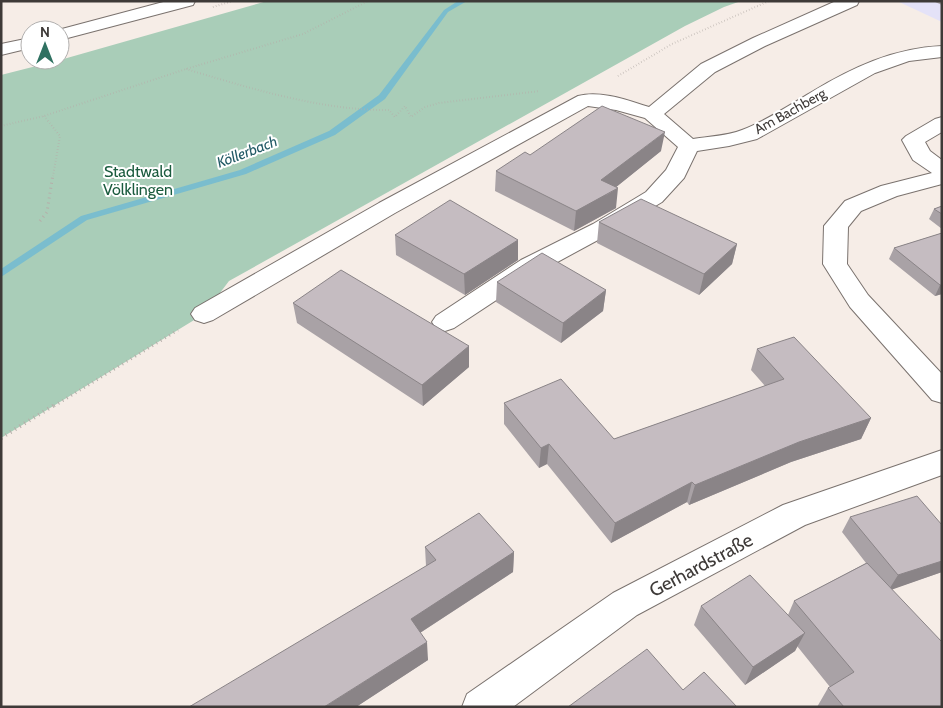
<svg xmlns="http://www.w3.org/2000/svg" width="943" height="708" font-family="Cabin,sans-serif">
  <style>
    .education { fill: #e4e2f8 }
    .green { fill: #a9cdb8 }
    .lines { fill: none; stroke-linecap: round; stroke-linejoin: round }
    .stream { fill: #7abdce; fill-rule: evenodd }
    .minor-casing { stroke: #7a726e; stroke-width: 2 }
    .path-far2 { stroke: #b5aea9; stroke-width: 2; stroke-dasharray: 0.5 2.5; stroke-linecap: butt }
    .path-far1 { stroke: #b5aea9; stroke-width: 3; stroke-dasharray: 1 4; stroke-linecap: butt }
    .path { stroke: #b5aea9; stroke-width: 4; stroke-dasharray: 1 4.5; stroke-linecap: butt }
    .minor { fill: #fff; fill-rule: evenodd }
    .wall { fill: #a9a2a6 }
    .shaded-wall { fill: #8a8487 }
    .building { fill: #c5bcc1; stroke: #8a8487 }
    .labels { text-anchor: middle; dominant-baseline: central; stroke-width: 4; stroke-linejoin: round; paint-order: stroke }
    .far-street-label { font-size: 14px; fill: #3e3a38; stroke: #fff }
    .far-water-label { font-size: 15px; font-style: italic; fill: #225a66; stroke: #fff }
    .park-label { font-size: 16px; fill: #1a5b3e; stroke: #fff }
    .near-street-label { font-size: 19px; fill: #3e3a38; stroke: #fff }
  </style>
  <rect width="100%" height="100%" fill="#f6ede7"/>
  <!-- education -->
  <path class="education" d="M897,1h45v21z"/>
  <!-- green -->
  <path class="green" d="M267,1h474l-17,6 -39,19 -456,255 -25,33 -203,124v-363l59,-15z"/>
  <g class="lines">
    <!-- stream -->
    <path class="stream" d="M458,1h9l-19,11 -63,87 -50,36 -89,39 -159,46 -86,57v-8l80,-53 159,-46 89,-39 50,-36 65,-85z"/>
    <!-- minor casing -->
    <g class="minor-casing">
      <path id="minor" d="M167,1h28l-2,4 -133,35v-10h-2z
        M836,1h23l-2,4 -92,41 -50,26 -51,42 29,25c17,-3 34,-3 49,-9 24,-9 46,-24 68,-37 41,-25 83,-45 132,-47v11l-33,4 -34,12 -118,66 -28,7 -32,5 -13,27 -22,24 -53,32 -70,38 -85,56 -9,3 -9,-3 -4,-6 4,-6 85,-56 72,-36 53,-32 20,-22 12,-23 -33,-29 -29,-8 -28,-4 -193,107 -182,107 -9,3 -9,-3 -4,-6 4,-6 184,-105 199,-107c22,-6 49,4 71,11l52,-43 52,-26z
        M30,38v10l-29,7v-11z
        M942,117v15l-17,10 5,9 12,9v24l-45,12 -36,15 -13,16 -1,37 21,31 74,79v29l-10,-3 -82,-93 -27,-43 1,-38 21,-25 36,-15 51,-13 -19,-13 -11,-20 4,-4 29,-17z
        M942,450v25l-137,50 -168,90 -124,92h-51l5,-13 146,-101 170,-88z"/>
    </g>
    <!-- path-far2 -->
    <path class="path-far2" d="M213,7l20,-6
      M186,69c63,19 137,42 203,41l6,7 10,-11 6,11 14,-10 14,-4 101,-12
      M618,76l54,-32 97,-43
      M44,116l16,20 -7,40
      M1,126l43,-10 142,-47 117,-35 65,-33"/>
    <!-- path-far1 -->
    <path class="path-far1" d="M40,221l7,-9 6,-38
      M54,406l124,-76"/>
    <!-- path -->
    <path class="path" d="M1,438l55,-34"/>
    <!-- minor -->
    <use href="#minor" class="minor"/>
  </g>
  <!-- wall -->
  <path class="wall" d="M933,1h9v4z
    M661,151l-45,36v21l-42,23 -79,-40 1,-20 34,-16z
    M942,206v23l-13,-10 5,-10z
    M599,222l138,22 -5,20 -33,31 -102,-52z
    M942,233v61l-7,2 -46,-37 5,-11z
    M395,235l123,5v20l-53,35 -69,-40z
    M497,282l109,8 -3,21 -42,32 -65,-41z
    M293,303l176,43v21l-46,39 -126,-83z
    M757,349l114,69 -10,21 -70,23 -102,43 -2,-3 -76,41 -64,-79 -8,4 -35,-44v-21l110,36 151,-53 -14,-16z
    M850,517l92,8v47l-50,17 50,118h-125l11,-19 2,-1 -33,-41 -2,5 -50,34 -51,-60 7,-19 87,9 6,-14 72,-38 -24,-31z
    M425,547l89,5 -1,20 -93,61 8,27 -72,47 70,-141z"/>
  <!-- shaded-wall -->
  <path class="shaded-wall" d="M665,132l-4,19 -56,45 13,-8 -2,20 -42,23 2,-20 25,-31z
    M518,240v20l-53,35 -1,-21z
    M737,244l-5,20 -33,31 5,-21z
    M940,285h2v9l-7,2z
    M606,290l-3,21 -42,32 2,-20z
    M469,346v21l-46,39 -1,-21z
    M871,418l-10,21 -70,23 -102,43 6,-20 104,-43z
    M549,444l-2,20 -8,4 2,-20z
    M692,482l-5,20 -76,41 4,-20z
    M514,552l-1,20 -101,66 -1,-19z
    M942,561v11l-54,19 10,-16z
    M805,633l-10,18 -50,34 8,-18z
    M427,642l1,18 -72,47h-32z"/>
  <!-- building -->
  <path class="building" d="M602,106l63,26 -64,48 17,8 -42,23 -80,-40 29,-19 5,3z
    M641,199l96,45 -33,30 -105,-52z
    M450,200l68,40 -54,34 -69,-39z
    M942,206v8l-8,-5z
    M942,233v52h-2l-46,-37z
    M542,253l64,37 -43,33 -66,-41z
    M341,270l128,76 -47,39 -129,-82z
    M794,337l77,81 -72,24 -104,43 -3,-3 -77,41 -66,-79 -8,4 -37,-45 57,-24 53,60 170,-60 -27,-30z
    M917,496l25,29v36l-44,14 -48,-58z
    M479,513l35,39 -103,67 16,23 -103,65h-135l247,-147 -11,-13z
    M867,563l75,79v65h-98l-16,-19 26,-16 -60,-71z
    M750,575l55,58 -52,34 -52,-61z
    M647,649l36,41 21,-18 33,35h-169z"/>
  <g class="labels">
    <!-- far-street labels -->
    <g class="far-street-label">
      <text transform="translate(790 111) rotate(-29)">Am Bachberg</text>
    </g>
    <!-- far-water labels -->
    <g class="far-water-label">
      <text transform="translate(247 152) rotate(-21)">Köllerbach</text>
    </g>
    <!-- park labels -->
    <g class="park-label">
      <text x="138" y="171">Stadtwald<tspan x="138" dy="18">Völklingen</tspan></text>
    </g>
    <!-- near-street labels -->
    <g class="near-street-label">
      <text transform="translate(701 565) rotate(-28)">Gerhardstraße</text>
    </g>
  </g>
  <!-- border -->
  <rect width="943" height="708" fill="none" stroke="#3e3a38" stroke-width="5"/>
  <!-- north arrow -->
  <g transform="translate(45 45)"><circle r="24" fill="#ffffff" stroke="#b2b0af"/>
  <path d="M0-4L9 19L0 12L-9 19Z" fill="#2f7161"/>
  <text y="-8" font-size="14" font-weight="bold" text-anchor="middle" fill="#3e3a38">N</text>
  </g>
</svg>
